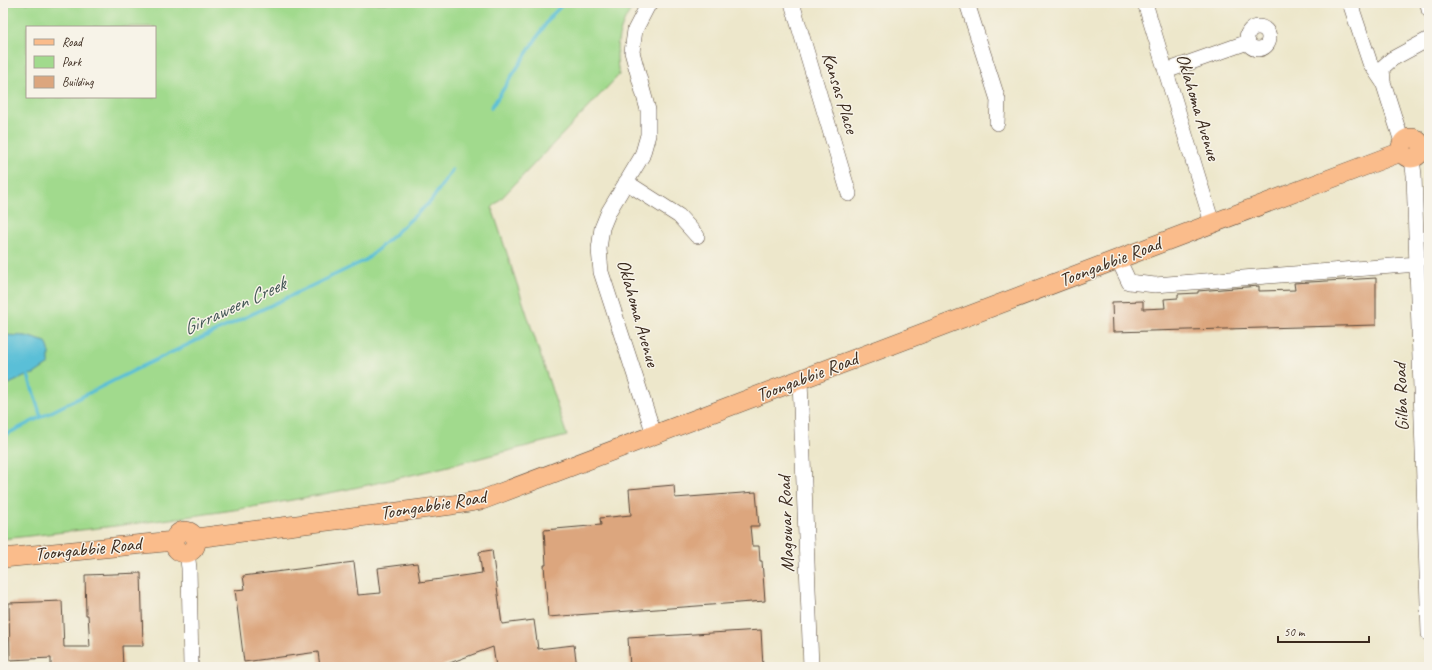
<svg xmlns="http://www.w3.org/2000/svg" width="1432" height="670" font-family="Caveat,sans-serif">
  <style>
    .green { fill: #a1da8d; stroke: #6e8256; fill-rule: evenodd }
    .water { fill: #5abfd7; stroke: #4a747a }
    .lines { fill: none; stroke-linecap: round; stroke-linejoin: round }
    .stream { stroke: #5abfd7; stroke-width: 3.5 }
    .building { fill: #dca67e }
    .minor-casing { stroke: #564638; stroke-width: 16 }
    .major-casing { stroke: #564638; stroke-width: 20 }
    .minor { stroke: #fff; stroke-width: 15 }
    .major { stroke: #fabc8b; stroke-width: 19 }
    .labels { text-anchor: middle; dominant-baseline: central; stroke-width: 3; stroke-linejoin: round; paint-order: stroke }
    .street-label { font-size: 19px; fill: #3b2a1e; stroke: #f7f3e8 }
    .water-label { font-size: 20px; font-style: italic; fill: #445756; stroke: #f7f3e8 }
  </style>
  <rect width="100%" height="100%" fill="#f7f3e8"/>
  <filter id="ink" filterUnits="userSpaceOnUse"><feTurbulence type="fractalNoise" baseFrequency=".025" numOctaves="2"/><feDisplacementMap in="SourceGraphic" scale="8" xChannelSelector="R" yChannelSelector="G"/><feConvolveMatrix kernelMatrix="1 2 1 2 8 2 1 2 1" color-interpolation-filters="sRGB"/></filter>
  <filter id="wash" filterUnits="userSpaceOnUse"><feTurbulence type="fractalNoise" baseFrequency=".012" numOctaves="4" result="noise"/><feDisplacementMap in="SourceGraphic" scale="16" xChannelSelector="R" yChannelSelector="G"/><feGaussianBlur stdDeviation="0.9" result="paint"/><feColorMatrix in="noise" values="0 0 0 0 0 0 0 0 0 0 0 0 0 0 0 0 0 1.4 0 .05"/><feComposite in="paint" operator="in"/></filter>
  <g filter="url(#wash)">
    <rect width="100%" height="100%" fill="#ede7cb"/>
    <!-- green -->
    <path class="green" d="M3,3h633c-18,22 -22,44 -17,72l-127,133 75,228c-84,21 -168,44 -253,60 -103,20 -207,31 -311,43zM27,27h128v70h-128z"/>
    <!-- water -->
    <path class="water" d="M3,335l23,1 20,6 3,7v15l-15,10 -6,1 -25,12z"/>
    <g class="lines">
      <!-- stream -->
      <path class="stream" d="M491,108l60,-92 13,-13
        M28,375l13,42
        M3,436l140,-70 223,-106 65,-59 21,-31"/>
    </g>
    <g id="blocks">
      <!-- building -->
      <path class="building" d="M1376,278v47l-263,7 -1,-30 31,-1v8l22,-1 -1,-9 14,-1v-4l20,-1v-2l61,-5v5l36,-1 -1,-7z
        M674,485l1,13 81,-6 3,34h-9l2,20h7l1,15h2l3,40 -217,16 -4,-52h2l-2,-35 57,-5 -1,-7 31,-3 -2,-26z
        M492,550l10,74 32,-4 4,29 36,-4 3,22h-81l-3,-20 -54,20h-119l-2,-15 -74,10 -9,-72 10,-1 -2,-13 111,-14 4,33 23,-2 -3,-25 39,-5 3,19 62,-9 -3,-21z
        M141,573l2,73h-21l1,21h-72v-9l-41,2 -1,-57 53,-2 2,46h26l-2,-32h-2l-1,-40z
        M761,630l2,37h-133l-2,-29z"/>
    </g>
  </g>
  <g filter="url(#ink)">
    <use href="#blocks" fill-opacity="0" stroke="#564638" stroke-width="1"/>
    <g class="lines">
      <!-- minor casing -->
      <g class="minor-casing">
        <path id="minor" d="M651,3l-3,2 -13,25 -3,22 16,58v25l-6,21 -33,55 -7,17 -3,21 2,23 53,162
          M792,3l57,191
          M967,3l31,97 -1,23
          M1145,3l67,220
          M1350,3l20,60 13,19
          M1428,3l1,7
          M1247 38a11 11 0 1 1 22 0a11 11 0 1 1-22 0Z
          M1166,71l82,-29
          M1402,142l-19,-60 -1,-14 10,-9 37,-20
          M1412,159l2,16 15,459
          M626,182l53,34 18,20
          M1118,259l11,23 26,3 262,-21
          M800,380l11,287
          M187,553l2,15 2,99"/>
      </g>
      <!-- major casing -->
      <g class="major-casing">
        <path id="major" d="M1401 148a10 10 0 1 1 20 0a10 10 0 1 1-20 0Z
          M174 542a11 11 0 1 1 22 0a11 11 0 1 1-22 0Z
          M196,538l256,-33 30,-5 919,-348
          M3,558l171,-17"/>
      </g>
      <!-- minor -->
      <use href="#minor" class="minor"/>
      <!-- major -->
      <use href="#major" class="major"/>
    </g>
  </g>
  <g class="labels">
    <!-- street labels -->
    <g class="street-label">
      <text transform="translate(840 93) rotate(73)">Kansas Place</text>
      <text transform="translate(1198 107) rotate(73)">Oklahoma Avenue</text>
      <text transform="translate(1110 262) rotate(-21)">Toongabbie Road</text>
      <text transform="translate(638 313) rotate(74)">Oklahoma Avenue</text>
      <text transform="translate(807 377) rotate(-21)">Toongabbie Road</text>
      <text transform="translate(1401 397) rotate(-92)">Gilba Road</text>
      <text transform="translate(433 505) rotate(-9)">Toongabbie Road</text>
      <text transform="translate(786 524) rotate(-92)">Magowar Road</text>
      <text transform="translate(88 549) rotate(-6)">Toongabbie Road</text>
    </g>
    <!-- water labels -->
    <g class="water-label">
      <text transform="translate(234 306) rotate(-25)">Girraween Creek</text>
    </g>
  </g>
  <!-- margin -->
  <rect width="1432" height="670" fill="none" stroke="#f7f3e8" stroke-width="16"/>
  <!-- legend -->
  <rect x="26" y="26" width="130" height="72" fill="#f7f3e8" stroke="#aca397"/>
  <rect x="34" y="39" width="20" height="6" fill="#fabc8b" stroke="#aca397"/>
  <text x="62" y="46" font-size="12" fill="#3b2a1e">Road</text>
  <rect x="34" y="56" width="20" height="12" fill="#a1da8d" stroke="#aca397"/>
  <text x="62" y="66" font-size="12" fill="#3b2a1e">Park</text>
  <rect x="34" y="76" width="20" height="12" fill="#dca67e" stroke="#aca397"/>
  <text x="62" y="86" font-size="12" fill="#3b2a1e">Building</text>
  <!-- scale -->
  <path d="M1278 636v6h91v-6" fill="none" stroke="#3b2a1e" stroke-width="2"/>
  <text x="1284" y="636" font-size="12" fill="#3b2a1e" stroke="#f7f3e8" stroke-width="3" paint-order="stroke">50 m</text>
</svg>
